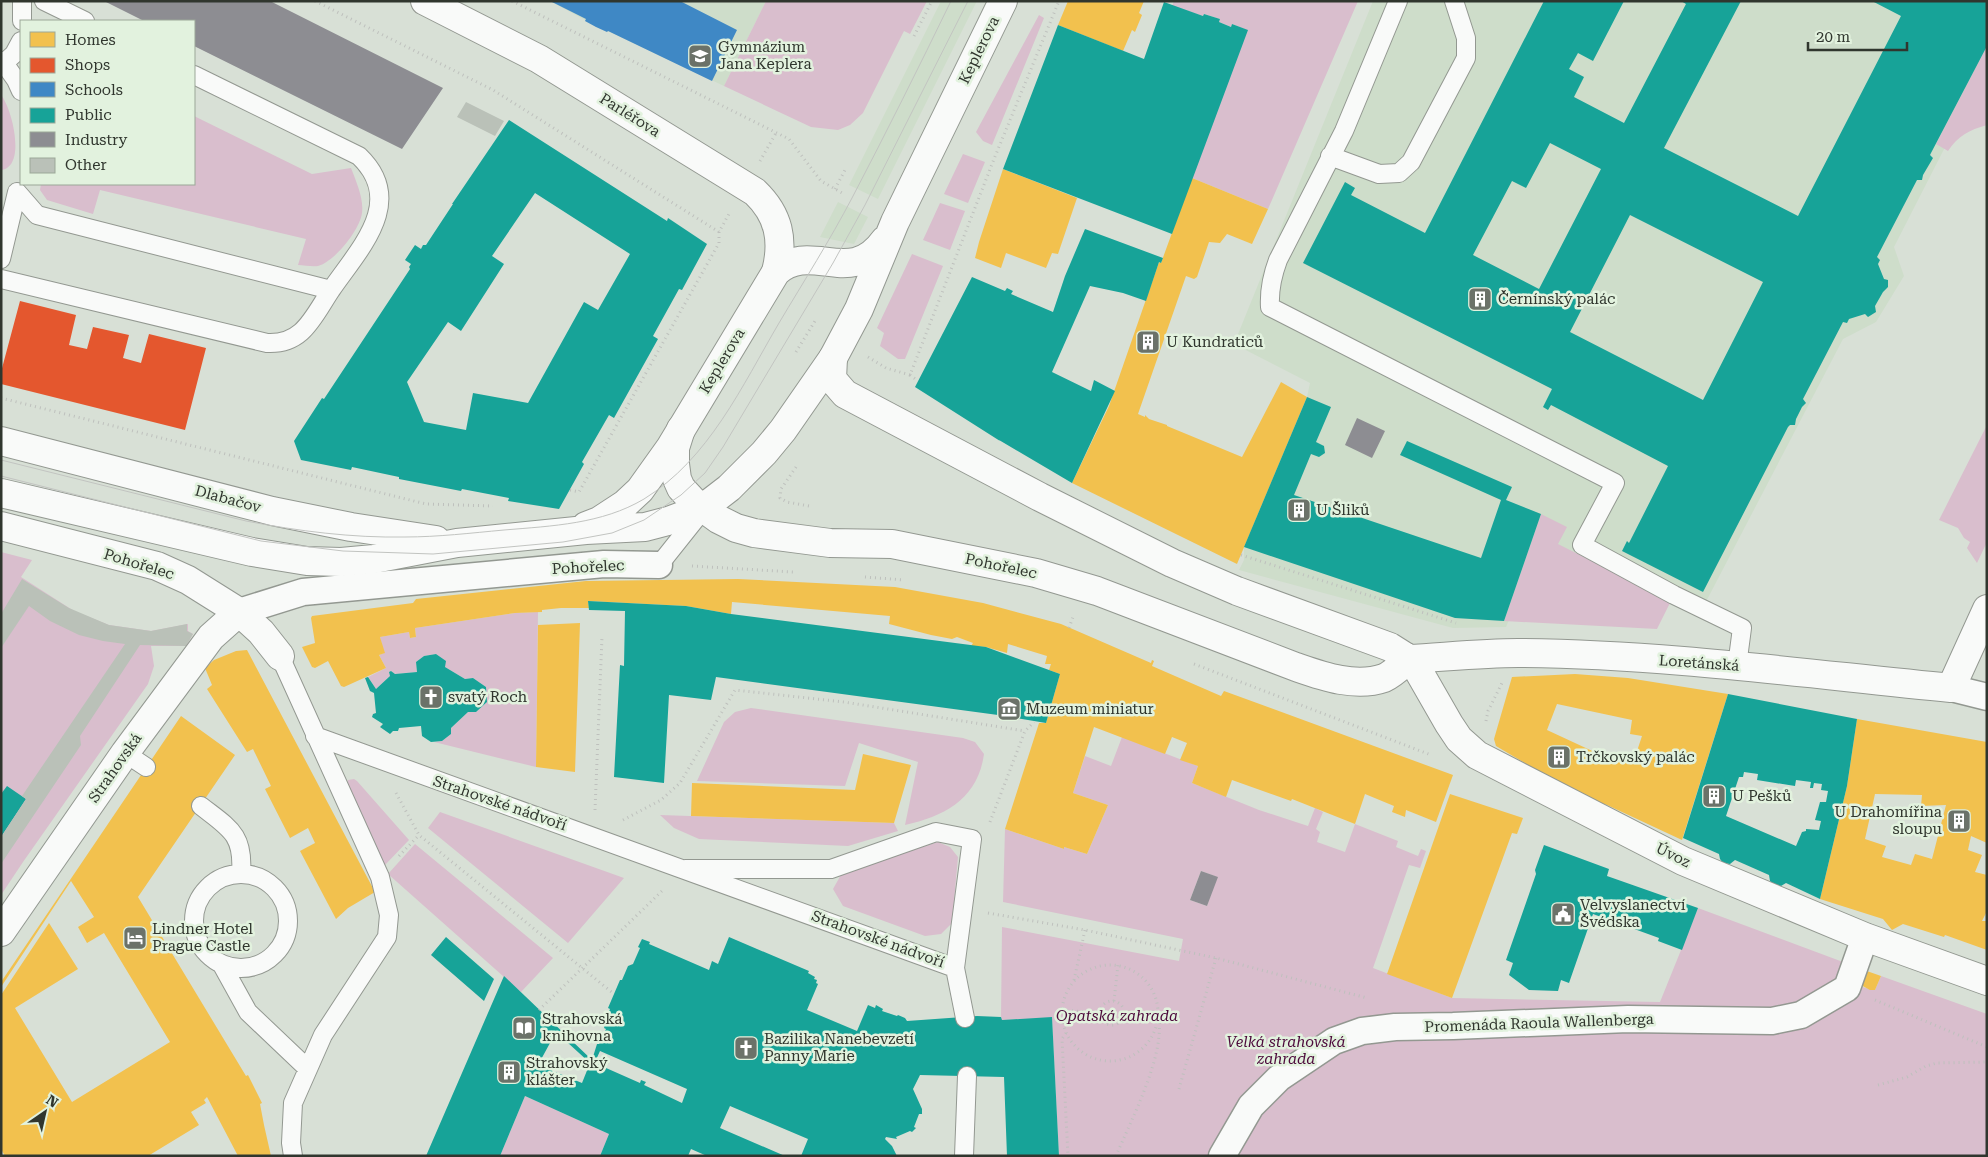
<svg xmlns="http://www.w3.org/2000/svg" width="1988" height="1157" font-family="'Roboto Serif',serif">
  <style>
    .built { fill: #ceddca }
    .green { fill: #d9becd; fill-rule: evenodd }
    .homes { fill: #f2c14e; fill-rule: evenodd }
    .shops { fill: #e4572e }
    .schools { fill: #3f88c5 }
    .public { fill: #17a398; fill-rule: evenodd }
    .industry { fill: #8d8d92 }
    .building { fill: #bac1b8 }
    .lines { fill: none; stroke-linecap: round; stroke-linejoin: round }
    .service-casing { stroke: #939891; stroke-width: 20 }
    .pedestrian-casing { stroke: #939891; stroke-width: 29 }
    .minor-casing { stroke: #939891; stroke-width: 30 }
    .secondary-casing { stroke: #939891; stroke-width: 30 }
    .path { stroke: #bec0bd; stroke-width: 3; stroke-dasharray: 1 4; stroke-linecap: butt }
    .service { stroke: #f9faf9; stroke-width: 18 }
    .pedestrian { stroke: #f9faf9; stroke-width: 26 }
    .minor { stroke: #f9faf9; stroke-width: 28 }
    .secondary { stroke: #f9faf9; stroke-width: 28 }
    .tram { stroke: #c2c4c1; stroke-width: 1 }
    .labels { text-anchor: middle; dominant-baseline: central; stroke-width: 5; stroke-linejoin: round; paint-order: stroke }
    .poi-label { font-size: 15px; fill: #30362e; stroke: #e2f2de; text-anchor: start }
    .street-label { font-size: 15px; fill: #30362e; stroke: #e2f2de }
    .park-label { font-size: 15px; font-style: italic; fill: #4d0a3c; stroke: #e2f2de }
  </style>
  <rect width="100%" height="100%" fill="#d8e0d6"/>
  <!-- built -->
  <path class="built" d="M550,1h216l-42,85 -116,-55 -1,1z
    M941,1h36l-99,198 -29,-14z
    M1373,1h614v64l-93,182 10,29 -28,46 -33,17 -145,278 -156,-75 -36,85 -53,1 -214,-58 5,-10v-13l63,-150 3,-14 -76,-39z
    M838,202l30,15 -14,27 -34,-7z"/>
  <!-- green -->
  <path class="green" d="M766,1h161l-17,33 -6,-3 -41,82 -13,12 -12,5 -27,-3 -87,-41z
    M1174,1h184l-90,208 -76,-31 55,-148 -15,-6 -1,3 -12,-5 1,-3 -16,-5 -1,2 -31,-10z
    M1039,15l5,3 -52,127 -9,-4 -7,-9z
    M1987,46v79c-18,5 -29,11 -39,26l-12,-7z
    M1,95c11,13 26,72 0,75z
    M194,116l118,58 39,-6c5,13 13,31 11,45 -2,17 -28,49 -44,53 -6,1 -14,-1 -20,-1l8,-26 -206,-49 -7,24 -46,-14 -7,-10 1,-6h153z
    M963,154l22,8 -17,41 -24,-9z
    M940,203l25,8 -15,39 -27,-10z
    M912,254l31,12 -38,93h-7l-18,-13 4,-13 -7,-5z
    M1987,425v117l-10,21 -10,-15 3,-6 -6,-4 -6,-10 -19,-8z
    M1541,514l26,13 -9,17 113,57 -14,28 -153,-8z
    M1,552l31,8 -11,17 53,34 35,14 42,6 37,-7v7l5,3 -7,12h-35l3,20 -6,18 -125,178 -22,33z
    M538,612l-2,155 -102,-25 8,-1 9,-7v-6l17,-16h8l11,-10 -1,-15 -13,-9 -8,1 -20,-12v-6l-9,-7 -12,2 -8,6 1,10 -22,2 -4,-3 -2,1 1,4 -14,13 -8,-12 18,-9 -7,-13 5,-2 -4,-16 29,-5 1,6 6,-1 -1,-9 100,-15z
    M751,708l212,30 12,4 9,12c-6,44 -38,62 -79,71l13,-63 -59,-19 -14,43 -148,-5 27,-59 11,-10z
    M1122,737l76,29 -6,17 67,27 49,16 7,-18 8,4 -7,17 4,3 -3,10 28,10 10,-28 43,17 -2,6 22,9 3,-7 5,2 -6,17 -11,-3 -36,103 79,30 208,4 38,-94 145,54 19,25 13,3 6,-14 106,38v142h-928l-7,-138 -50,2 -1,-3 1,-90 177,34 4,-22 -180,-37 2,-73 59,20v-2l23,7 21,-49 -35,-12 12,-37 26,10zM1201,871l16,6 -10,29 -17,-6z
    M354,779l3,2 52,59 -25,26 -38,-82 2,-4z
    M440,812l184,66 -56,65 -140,-115z
    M660,815l234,8 4,8 -50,15 -149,-7 -25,-11z
    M938,842l12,5 8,10 -6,66 -11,11 -16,2 -82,-30 -10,-17 9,-16z
    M415,844l138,114 -32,34 -133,-118z
    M525,1096l84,38 -9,22h-100z"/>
  <!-- homes -->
  <path class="homes" d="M1068,1h76l-5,12 3,2 -7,17 -3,-2 -9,21 -65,-26z
    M1003,169l74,29 -19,56 -6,-1 -6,15 -40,-15 -5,15 -26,-10 4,-16z
    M1192,178l76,31 -16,35 -25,-10 -7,9 -11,-1 -12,35 -3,2 -8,-3 -48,138 7,3v-2l4,4 18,6v1l75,31 39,-75 26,15 -70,167 -165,-81 37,-77 50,-144 2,1z
    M738,579l157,8 88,16 78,21 90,39 1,-3 2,1 -2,5 69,30 3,-5 229,84 -17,47 -30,-12 -1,7 -13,-5 2,-6 -29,-12 -10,30 -63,-25 -1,2 -59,-21 -6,17 -34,-14 6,-17 -18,-6 7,-17 -15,-6 -7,17 -71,-27 -21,66 35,12 -21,49 -23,-7v2l-59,-20 34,-106h7l14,-49 -11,-4 2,-6h-6l2,-8 -39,-12 -1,9 -21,-6 -15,-1 2,-3 -16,-6 -5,2 -21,-4 -42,-11 1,-8 -158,-14 -1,12 -45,-8 -98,-5 1,7h-28l-19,2v2l-27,1 -100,15 1,9 -6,1 -1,-6 -29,5 5,16 -6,2 7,13 -42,19 -3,-1 -13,-25 -13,7 -3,-1 -10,-20 13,-4 -4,-25 1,-2 101,-13 3,-4 170,-18z
    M580,623l-5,149 -39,-5 2,-142z
    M247,650l128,242 -27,16 -12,11 -36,-68 15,-8 -7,-15 -18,10 -25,-49 6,-3 -18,-37 -6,3 -40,-63 5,-4 -7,-17 9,-8 22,-9z
    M1575,674l53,4 100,16 -46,146 -75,-35 -27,-9 -84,-50 -2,-7 18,-62zM1557,704l75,16 -2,14 12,2 -8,24 -14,-7 -4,9 -69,-32z
    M181,716l54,39 -97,142 108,179 2,-1 14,28 -2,1 4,21 7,31h-33l-31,-59 -3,3 2,3 -15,9 8,13 -51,31h-143l-4,-7v-154l48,-72 29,46 -63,39 57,94 98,-60 -66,-109 -17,10 -9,-16 16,-10 -23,-36 -70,106v-5z
    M1857,719l130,23v101l-16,-7 -3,14 14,5 -7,17 12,3v36l-5,10h5v29l-42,-15 -1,2 -41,-13 -11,6 -9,-11 -63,-20 27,-113zM1875,794l47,1 -1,11 25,-1 -14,54 -17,-5 -4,11 -29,-8 4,-11 -21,-7z
    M863,754l48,11 -17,58 -203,-7 1,-33 163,7z
    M1450,794l73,24 -6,16 -5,-1 -60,165 -65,-24z
    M1864,970l17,6 -6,14h-5l-11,-6z"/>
  <!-- shops -->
  <path class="shops" d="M20,301l56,14 -7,30 18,4 6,-22 36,8 -6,23 18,5 8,-29 57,14 -21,82 -184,-46v-12z"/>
  <!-- schools -->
  <path class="schools" d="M550,1h130l57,29 -25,51 -104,-50 -1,1 -11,-5 -11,-6 1,-2z"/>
  <!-- public -->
  <path class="public" d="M1544,1h80l-31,60 -15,-8 -9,16 15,8 -10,20 50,26 62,-119 -5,-3h60l-77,147 134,68 103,-200 -29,-15h115v45l-56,107 -1,2 3,3 -10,17 -1,5h-5l-40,77 3,3 -2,4 6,15 4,1v7l-5,5 -8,14 1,6 -8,5 -3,-3 -16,5 -2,4 -4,-1 -40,77 3,4 -4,4 -6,12 -1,6h-5l-2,2 -85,165 -81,-41 5,-10 2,2 39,-77 -117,-61 -3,5 -5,-3 9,-18 -249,-126 42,-81 10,6 -4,7 74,38zM1550,143l51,26 -62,120 -66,-34 39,-74 14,7zM1630,215l133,67 -60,118 -133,-68z
    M1164,2l39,14 1,-2 16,5 -1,3 12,5 1,-3 16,6 -76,204 -169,-65 55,-144 86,34z
    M509,120l158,101 1,-3 39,26 -25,46 -3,-1 -26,47 5,3 -44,79 -5,-3 -27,47 2,2 -25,45 -51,-8 1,-3 -47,-9 -1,2 -62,-12v-2l-47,-10 -1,3 -50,-10 -7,-19 28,-43 2,1 86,-130 -1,-2 2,-3 -6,-4 10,-15 6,4 2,-4h3l27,-41h-1zM535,193l95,61 -32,56 -14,-8 -56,101 -55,-10 -7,37 -42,-8 -17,-40 41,-60 13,9 43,-67 -12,-8z
    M1085,229l78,29 -2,5 -2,-1 -13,39 -23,-8 -33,-7 -38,86 39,19 3,-11 21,11 -43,92 -73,-43 1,1 -85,-54 57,-110 33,14 2,-3 6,3 -2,3 42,18 12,-36z
    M1307,397l24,10 -15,35 8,4 1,7 -6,4 -8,-3 -17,41 187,63 20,-58 -101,-45 7,-14 105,46 -6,13 35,14 -37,107 -49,-3 -211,-71z
    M588,601l98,5 45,8 255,33 74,27 -14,49 -48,-8 -282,-38 -5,23 -42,-5 -5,88 -50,-6 6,-112 4,1 1,-55 -36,-1z
    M436,654l10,7 -1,6 20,12 8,-1 13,9 1,15 -11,10h-8l-17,16v6l-9,7 -11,1 -9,-6 -1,-10 -22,2 -1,3h-5l-3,3 -10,-7 3,-3 -11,-7 1,-3 3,-1 -2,-20 -4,-2 -5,-13 3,-1 8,12 14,-13 -1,-4 2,-1 4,3 22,-2 -1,-10 8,-6z
    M1728,694l129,25 -10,67 -27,113 -34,-16 -5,3 -7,-1 -4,-4 -1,-6 -34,-15 -5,4 -7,-1 -3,-4 -1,-5 -36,-16zM1744,772l14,2 -1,6 38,6 1,-6 15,2 -1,6h3l1,-5 8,1 -1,6 7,1 -2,11h-6l-5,18 6,1 -2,9 -13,-1v2l-4,1 -6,14 -70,-30 13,-39h4z
    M7,786l19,13 -25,38v-43z
    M1544,845l65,24 -2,7 91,32 -16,42 -24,-9 1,-3 -66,-24 -24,69 -8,-3 -3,11 -29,-1 -20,-15 4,-12 -7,-3 30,-86 -1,-4z
    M446,937l48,42 -10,22 -53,-46z
    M729,937l80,34 -1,2 7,4 -1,2 3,1 -1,3 2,1 -11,26 50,21 11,-26 7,3 1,-3 7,4 -1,2 15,5 1,-1 7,3 2,3 70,-5 24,1 1,3 50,-3 7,139h-52l-3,-79 -84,-2 -7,14 9,20v5h-3l-5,13 2,1 -4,4 -2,-1 -14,6 1,2 -11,-2 -1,2 7,7 5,10h-96l7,-17 -78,-33 -10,22 65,28h-78l-16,-7 -3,7h-88l9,-22 -84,-38 -25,60h-74l78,-180 88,84 5,-16h2l7,-15 -2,-1 1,-3 -2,-1 7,-15 -2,-1 12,-28h2l6,-14 5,-2 7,-16 -2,-1 4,-8 8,3 -1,2 60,26 3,-9 6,3zM556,1032l34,31 -8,20 -44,-18zM600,1051l87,38 -5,14 -38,-18 2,-3 -5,-2 -1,3 -43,-19 -2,-2z"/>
  <!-- industry -->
  <path class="industry" d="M104,1h166l173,87 -41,61 -208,-103v-25h-50z
    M1357,418l28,13 -13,27 -27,-13z
    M1201,871l17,6 -11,29 -17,-6z"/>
  <!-- building -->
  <path class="building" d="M466,102l38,19 -9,15 -38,-19z
    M22,579l47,29 40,17 42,6 36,-7v7l6,3 -7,12 -46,-1 -60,91 1,9 -80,119v-27l25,-38 -4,-3 103,-152 -22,-3 -24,-6 -29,-14 -21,-15 -28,42v-34z"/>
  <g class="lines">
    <!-- service casing -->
    <g class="service-casing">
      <path id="service" d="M44,1l41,20
        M1398,1l-54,130 -66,129c-6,16 -9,30 -8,47l345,176 -33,62 92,50 68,33 -5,38
        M22,21v-20
        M1,61l3,2 10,-9 7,-13
        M4,63l12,17 5,11
        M1330,156l49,18 20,-1 12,-11 55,-104v-20l-12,-37
        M1,259l16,-67 20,23 294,75c28,-41 76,-88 28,-134l-165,-81
        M1,279l266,64c36,2 46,-26 64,-53
        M659,565l43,-54
        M283,663l97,214 9,38 -2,22 -64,98 -30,68 -2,40 2,13
        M315,736l640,232 17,-129 -36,-7 -105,37h-146
        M125,753l21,14
        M201,806c28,22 43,28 40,67
        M194 921a47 47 0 1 1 94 0a47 47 0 1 1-94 0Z
        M222,965l26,47 60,57
        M955,968l10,50
        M964,1156l3,-80"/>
    </g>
    <!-- pedestrian casing -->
    <g class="pedestrian-casing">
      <path id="pedestrian" d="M239,612l64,-20 301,-28 55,1
        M1951,688l36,9
        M1222,1156l29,-50 28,-28 55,-37 28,-10 33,-4 58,-1 175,-7 144,2 29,-6 46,-27 18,-51"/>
    </g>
    <!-- minor casing -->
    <g class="minor-casing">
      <path id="minor" d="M425,1l114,58 216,133c24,23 29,48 21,80
        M833,358l-1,21 13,15 195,103 132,66 65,28 153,56 19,12 9,11 31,54 10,15 18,16 206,106 182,76 122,44
        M681,429l-6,19v16l2,15 4,9 12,13 10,7 15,11 18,9 18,5 76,10 62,1 144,29 61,18 199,76c26,9 59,21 88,11 9,-4 17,-12 25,-19
        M1,526l156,40 31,14 51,32 22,20 19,24
        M1409,659c36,-2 73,-6 109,-6 145,1 289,21 433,35l36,-79
        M1,932l124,-179 86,-116 28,-25"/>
    </g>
    <!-- secondary casing -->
    <g class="secondary-casing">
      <path id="secondary" d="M1,441l271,70 79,16 85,13
        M1,493l251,59 55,9 34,1 33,-3 83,-16 129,-13 59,-3 23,-6 35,-13 26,-20 35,-35 19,-23 50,-72 26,-49 36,-87 108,-221
        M586,526l13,-5 26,-17 15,-14 30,-42 106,-176c36,-32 74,17 109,-32"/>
    </g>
    <!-- path -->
    <path class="path" d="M315,1l178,89 226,142
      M512,1l277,138 32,42 23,13
      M914,36l18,-35
      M760,161l16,-28
      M835,189l11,-21
      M796,352l19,-31
      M868,357l18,11 24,7 84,-216 65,-158
      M910,375l8,6
      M1,398l425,106 67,2
      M796,467l-15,22 -1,9 7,4 22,4
      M570,490l9,2 140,-249v-11l11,-20
      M1241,555l215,68
      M692,566l101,6
      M865,577l39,3
      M1069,628l4,-11
      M1194,664l237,91
      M1486,721l2,-10 14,-28
      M396,793l23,42 195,159
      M595,810l7,-173
      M623,820l38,-20 19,-17 55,-93 109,12 181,29
      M990,822l35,-91 9,-9
      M399,856l20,-21
      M988,913l97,17 131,28 151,40
      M1062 1013a48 48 0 1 1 96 0a48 48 0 1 1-96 0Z
      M1074,980l11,-50
      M1875,1000l112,47
      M1114,1001l4,-36
      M1100 1013a12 12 0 1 1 24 0a12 12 0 1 1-24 0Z
      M539,1010l124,-120
      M1062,1010l39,3
      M1066,1033l-4,6 6,117
      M1878,1085l29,-8 19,-11 11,-3 50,-1
      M1179,1089l37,-131
      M1116,1156c15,-36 51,-104 42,-141l-34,-2"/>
    <!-- service -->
    <use href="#service" class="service"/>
    <!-- pedestrian -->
    <use href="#pedestrian" class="pedestrian"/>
    <!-- minor -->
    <use href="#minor" class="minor"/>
    <!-- secondary -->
    <use href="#secondary" class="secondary"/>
    <!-- tram -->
    <path class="tram" d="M1,460l245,61c52,10 106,17 159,16 33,0 66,-4 99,-7 48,-4 98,-6 140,-31 65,-40 98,-113 135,-176 25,-42 51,-83 73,-125 34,-65 67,-131 99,-197
      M1,476l260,65 82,10 90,3 130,-12 49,-9 32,-13 37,-25 24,-22 18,-26 110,-184 32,-58 103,-204"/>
  </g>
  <!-- icons -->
  <defs>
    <g id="school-square" transform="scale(1.25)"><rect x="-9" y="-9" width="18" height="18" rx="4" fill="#6b7269" stroke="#e2f2de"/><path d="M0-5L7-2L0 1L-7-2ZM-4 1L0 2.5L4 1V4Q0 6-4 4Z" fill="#fff"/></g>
    <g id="building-square" transform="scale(1.25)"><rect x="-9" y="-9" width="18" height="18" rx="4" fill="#6b7269" stroke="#e2f2de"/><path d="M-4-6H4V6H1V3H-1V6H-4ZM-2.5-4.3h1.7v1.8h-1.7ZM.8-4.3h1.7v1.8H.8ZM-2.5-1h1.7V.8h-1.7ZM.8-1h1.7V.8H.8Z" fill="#fff"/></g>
    <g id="church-square" transform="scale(1.25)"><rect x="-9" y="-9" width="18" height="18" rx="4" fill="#6b7269" stroke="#e2f2de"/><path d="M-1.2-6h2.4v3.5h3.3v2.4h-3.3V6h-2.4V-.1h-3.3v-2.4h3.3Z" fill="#fff"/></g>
    <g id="museum-square" transform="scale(1.25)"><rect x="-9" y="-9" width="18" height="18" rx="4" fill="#6b7269" stroke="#e2f2de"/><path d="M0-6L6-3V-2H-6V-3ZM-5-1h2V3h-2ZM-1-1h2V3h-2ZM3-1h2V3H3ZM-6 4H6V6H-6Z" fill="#fff"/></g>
    <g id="civic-square" transform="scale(1.25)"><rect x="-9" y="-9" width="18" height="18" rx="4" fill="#6b7269" stroke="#e2f2de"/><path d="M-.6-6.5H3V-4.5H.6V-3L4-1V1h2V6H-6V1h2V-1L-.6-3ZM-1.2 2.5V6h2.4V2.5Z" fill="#fff"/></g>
    <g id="hotel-square" transform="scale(1.25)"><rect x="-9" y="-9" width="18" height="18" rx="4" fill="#6b7269" stroke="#e2f2de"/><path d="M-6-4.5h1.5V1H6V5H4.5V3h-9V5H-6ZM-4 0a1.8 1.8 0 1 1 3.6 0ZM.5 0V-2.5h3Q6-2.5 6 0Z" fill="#fff"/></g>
    <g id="library-square" transform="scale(1.25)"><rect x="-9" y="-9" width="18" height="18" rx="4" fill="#6b7269" stroke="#e2f2de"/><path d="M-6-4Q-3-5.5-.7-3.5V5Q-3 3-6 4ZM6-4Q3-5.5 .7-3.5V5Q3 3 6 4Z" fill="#fff"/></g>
  </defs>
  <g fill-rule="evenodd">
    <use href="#school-square" x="700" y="56"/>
    <use href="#building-square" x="1480" y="299"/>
    <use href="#building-square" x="1148" y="342"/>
    <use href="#building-square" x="1299" y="510"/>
    <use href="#church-square" x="431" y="697"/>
    <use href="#museum-square" x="1009" y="709"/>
    <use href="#building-square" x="1559" y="757"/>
    <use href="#building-square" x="1714" y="796"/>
    <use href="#building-square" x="1959" y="821"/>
    <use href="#civic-square" x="1563" y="914"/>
    <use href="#hotel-square" x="135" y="938"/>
    <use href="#library-square" x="524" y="1028"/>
    <use href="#church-square" x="746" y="1048"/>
    <use href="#building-square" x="509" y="1072"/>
  </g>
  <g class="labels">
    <!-- poi labels -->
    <g class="poi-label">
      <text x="718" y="47">Gymnázium<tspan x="718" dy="17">Jana Keplera</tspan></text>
      <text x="1498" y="299">Černínský palác</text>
      <text x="1166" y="342">U Kundraticů</text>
      <text x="1316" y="510">U Šliků</text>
      <text x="448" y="697">svatý Roch</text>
      <text x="1026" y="709">Muzeum miniatur</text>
      <text x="1576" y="757">Trčkovský palác</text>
      <text x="1732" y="796">U Pešků</text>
      <text x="1942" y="812" text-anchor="end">U Drahomířina<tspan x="1942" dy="17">sloupu</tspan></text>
      <text x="1580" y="905">Velvyslanectví<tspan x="1580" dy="17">Švédska</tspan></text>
      <text x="152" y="929">Lindner Hotel<tspan x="152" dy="17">Prague Castle</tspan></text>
      <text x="542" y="1019">Strahovská<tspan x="542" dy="17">knihovna</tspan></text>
      <text x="764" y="1039">Bazilika Nanebevzetí<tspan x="764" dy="17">Panny Marie</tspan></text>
      <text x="526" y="1063">Strahovský<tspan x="526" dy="17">klášter</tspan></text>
    </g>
    <!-- street labels -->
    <g class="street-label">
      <text transform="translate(979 50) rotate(-64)">Keplerova</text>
      <text transform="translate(630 115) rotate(32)">Parléřova</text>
      <text transform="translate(722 361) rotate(-59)">Keplerova</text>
      <text transform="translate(228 499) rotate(15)">Dlabačov</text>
      <text transform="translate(139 564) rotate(17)">Pohořelec</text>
      <text transform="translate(1001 566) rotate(12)">Pohořelec</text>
      <text transform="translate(588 567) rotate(-3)">Pohořelec</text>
      <text transform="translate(1699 663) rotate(4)">Loretánská</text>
      <text transform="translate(115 768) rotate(-55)">Strahovská</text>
      <text transform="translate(500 803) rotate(19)">Strahovské nádvoří</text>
      <text transform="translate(1673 855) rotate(26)">Úvoz</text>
      <text transform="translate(878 939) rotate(20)">Strahovské nádvoří</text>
      <text transform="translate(1539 1023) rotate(-2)">Promenáda Raoula Wallenberga</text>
    </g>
    <!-- park labels -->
    <g class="park-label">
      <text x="1117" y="1016">Opatská zahrada</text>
      <text x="1286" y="1042">Velká strahovská<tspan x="1286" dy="17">zahrada</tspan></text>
    </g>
  </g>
  <!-- border -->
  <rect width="1988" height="1157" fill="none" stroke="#30362e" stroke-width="5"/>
  <!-- legend -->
  <rect x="20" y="20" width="175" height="165" fill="#e2f2de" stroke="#9ba798"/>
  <rect x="30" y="32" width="25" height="15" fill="#f2c14e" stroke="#9ba798"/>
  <text x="65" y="45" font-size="15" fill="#30362e">Homes</text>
  <rect x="30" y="58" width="25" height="15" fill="#e4572e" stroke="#9ba798"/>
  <text x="65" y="70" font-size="15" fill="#30362e">Shops</text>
  <rect x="30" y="82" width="25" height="15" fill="#3f88c5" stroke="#9ba798"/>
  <text x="65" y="95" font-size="15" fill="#30362e">Schools</text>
  <rect x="30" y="108" width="25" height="15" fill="#17a398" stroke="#9ba798"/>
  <text x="65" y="120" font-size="15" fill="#30362e">Public</text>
  <rect x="30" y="132" width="25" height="15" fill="#8d8d92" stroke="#9ba798"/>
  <text x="65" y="145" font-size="15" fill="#30362e">Industry</text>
  <rect x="30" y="158" width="25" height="15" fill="#bac1b8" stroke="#9ba798"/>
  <text x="65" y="170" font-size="15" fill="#30362e">Other</text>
  <!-- north arrow -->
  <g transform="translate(45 1112) rotate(34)" stroke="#e2f2de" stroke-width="4" paint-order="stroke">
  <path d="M0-4L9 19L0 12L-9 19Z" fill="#30362e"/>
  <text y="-8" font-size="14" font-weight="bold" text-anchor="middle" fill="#30362e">N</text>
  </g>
  <!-- scale -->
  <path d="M1808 42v8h99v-8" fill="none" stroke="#30362e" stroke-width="2.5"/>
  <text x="1816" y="42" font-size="15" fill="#30362e" stroke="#e2f2de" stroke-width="4" paint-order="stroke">20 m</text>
</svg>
